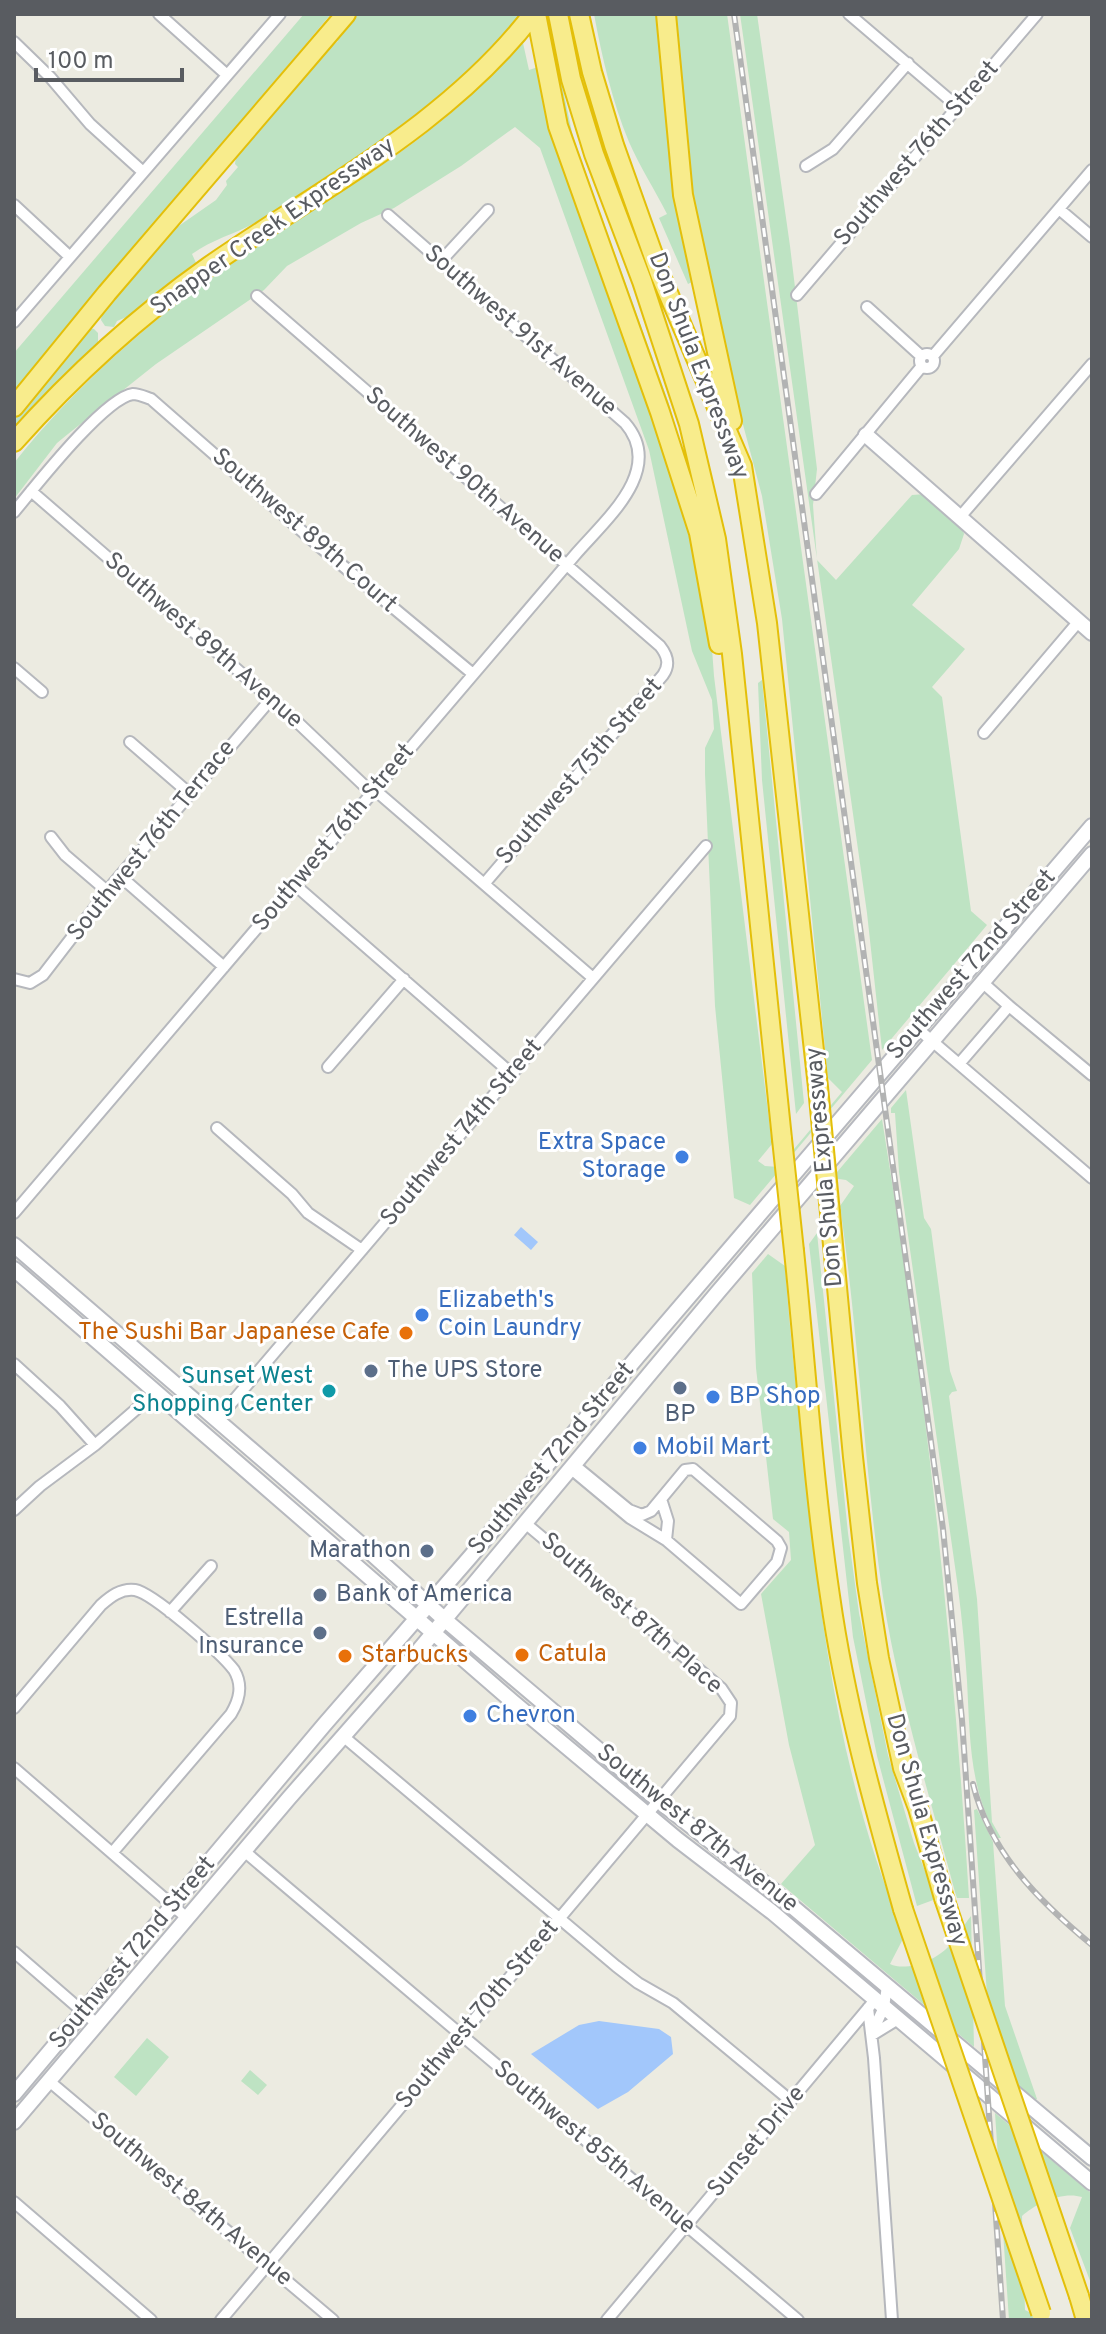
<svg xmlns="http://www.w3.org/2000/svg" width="1106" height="2334" font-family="Overpass,sans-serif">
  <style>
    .green { fill: #bee3c3 }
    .water { fill: #a2c7fb }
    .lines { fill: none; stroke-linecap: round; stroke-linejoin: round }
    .street-casing { stroke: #b6b8bd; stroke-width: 14 }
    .secondary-casing { stroke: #b7b9bf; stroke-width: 18 }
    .highway-casing { stroke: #e3bf0a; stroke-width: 22 }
    .street { stroke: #fff; stroke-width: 10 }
    .secondary { stroke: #fff; stroke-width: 14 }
    .highway { stroke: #f8ec8c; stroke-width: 18 }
    .rail-casing { stroke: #b2b3b3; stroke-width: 6 }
    .rail { stroke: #fff; stroke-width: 3; stroke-dasharray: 9; stroke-linecap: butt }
    .highway-bridge-casing { stroke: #e3bf0a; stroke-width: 22; stroke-linecap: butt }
    .highway-bridge { stroke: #f8ec8c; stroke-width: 18 }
    .shop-dot { fill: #3f7fe0; stroke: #fff; stroke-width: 3 }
    .food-dot { fill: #e8710a; stroke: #fff; stroke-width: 3 }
    .service-dot { fill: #5c6f8a; stroke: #fff; stroke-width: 3 }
    .culture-dot { fill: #0f9aa8; stroke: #fff; stroke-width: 3 }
    .labels { text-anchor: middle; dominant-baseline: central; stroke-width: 6; stroke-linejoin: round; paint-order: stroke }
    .street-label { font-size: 24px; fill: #595c61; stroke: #fff }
    .shop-label { font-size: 24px; fill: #366cbe; stroke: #fff; text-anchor: start }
    .food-label { font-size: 24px; fill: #c56008; stroke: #fff; text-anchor: start }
    .service-label { font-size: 24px; fill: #4e5e75; stroke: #fff; text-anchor: start }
    .culture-label { font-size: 24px; fill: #0d838f; stroke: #fff; text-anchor: end }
  </style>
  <rect width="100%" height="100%" fill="#ecebe1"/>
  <!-- green -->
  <path class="green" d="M304,14h27l-317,377v-38z
    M356,14h163l1,3c-72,83 -164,146 -258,202 -23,14 -48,19 -70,35l5,11 -68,51 -12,5 -3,6 -9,-1 -4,-6 1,-8 71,-82 43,-30 11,-15 -1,-4 12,-14 -3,-3 1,-8 88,-103 14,-12 -2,-2z
    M542,14h5l26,123 95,264 19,65 -117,-330z
    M594,14h67l18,199 13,69 -4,2 -29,-66 8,-4c-12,-24 -27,-47 -38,-72 -17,-41 -27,-85 -35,-128z
    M675,14h52l145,1046 -122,145 -16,-7 -19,-192 -10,-232v-26l9,-19 -2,-29 -20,-49 -43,-201 -109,-302 -25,-21 -54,39 -67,42 -33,15 -74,43 -23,24 -108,74 -88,70 -11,9 -43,56v-36c62,-78 137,-143 219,-201 68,-47 142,-87 207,-140 30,-24 56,-51 83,-79l6,27 9,-3 151,450 22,118 3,41 58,468 -14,17 7,5 14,1 63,-75 -14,-14 -46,-459 -20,-123 -54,-203 -22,-137z
    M740,14h17l33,232 27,223 -4,36 4,55 19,20 76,-85 14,-1 36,34 2,6 -5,15 -47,56 53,44 -33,38 10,10 29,214 16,14 -105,125 -15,-137z
    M88,328l6,1 4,4v10l-50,48 -34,38v-8z
    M762,680l42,423 -8,11 -34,-334 -4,-97z
    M906,1090l18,128 7,11 19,142 7,20 -5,1 -3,4 28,203 15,223 9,16h-3c-29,-48 -28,-102 -31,-157 -2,-31 -5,-62 -9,-93l-59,-416 -4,-59h-4v-5z
    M882,1119c42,258 71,518 87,779h-12l-2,-6c-26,-98 -56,-195 -72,-295 -19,-129 -24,-261 -43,-391l14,-20 -8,-6 -14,-2z
    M817,1233l31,300 11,80 29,142 26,88 22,56 -19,7 -40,-150 -24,-119 -44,-393z
    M768,1254l17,12c5,69 13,138 20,206 16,157 37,318 100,463l-15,29c17,8 46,-4 58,-17 9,-9 15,-21 23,-31l3,131 -193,-163 34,-39 -26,-100 -28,-151 30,-34 -2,-28 -16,-13 -17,-151 -4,-95z
    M977,1809l16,33 12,164 32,93 -2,1 -40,-34 -8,-71 -13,-185z
    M147,2038l22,19 -33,39 -22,-19z
    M250,2070l17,15 -9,10 -17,-14z
    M995,2113l97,81v92l-22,-58 12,-31c-19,-6 -46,6 -60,19l3,94 8,4 1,6h-25z"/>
  <!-- water -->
  <path class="water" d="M521,1227l17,15 -7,8 -17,-15z
    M599,2021l60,8 12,8 2,17 -45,38 -30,17 -67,-55 48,-29z"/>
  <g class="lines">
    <!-- street casing -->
    <g class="street-casing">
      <path id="street" d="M159,14l68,61
        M849,14l109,93
        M14,42l36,35 40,47 53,48
        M806,166l27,-17 75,-86
        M14,205l56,52
        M1059,209l33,28
        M440,262l48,-52
        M797,295l240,-281
        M257,296l403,350c8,10 10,19 3,29l-179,209
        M867,307l54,49
        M14,322l266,-308
        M920 361a7 7 0 1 1 14 0a7 7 0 1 1-14 0Z
        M933,356l159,-186
        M31,491l262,227 79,75
        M816,494l106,-128
        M14,512c20,-24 90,-114 119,-118 6,0 12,3 18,5l168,147 154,128
        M960,517l132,-153
        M14,668l28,24
        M984,733l95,-112
        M130,742l60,52
        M375,790l218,188
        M51,837l14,18 42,36
        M120,876l104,91
        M295,885l217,189
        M14,979l16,4 13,-8 70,-91 158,-185
        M1009,1006l83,69
        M918,1029l174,149
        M959,1064l50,-58 -27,-24
        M328,1067l76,-88
        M217,1128l75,66 16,19 54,37
        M14,1213l561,-658c30,-35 91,-85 50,-132l-237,-208
        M14,1364l46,42 35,39
        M217,1420l489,-574
        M570,1468l60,50 36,22 75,64 36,-42 4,-14 -4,-7 -84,-72 -8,1 -34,41 -9,4 -13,-5 -56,-46
        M661,1499l7,22 -2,19
        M14,1510l26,-24 55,-41 61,-53
        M170,1612l41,-46
        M14,1708l87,-103c9,-8 20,-17 34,-15 18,3 86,63 99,80 9,15 6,29 -3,44l-119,139
        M344,1737l272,229 22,17 35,20 118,98
        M14,1768l173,150
        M244,1851l554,469
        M14,1952l83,72
        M868,2008l6,50 18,262
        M872,2033l12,-26 3,-21
        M872,2035l26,-16
        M49,2081l284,239
        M14,2202l137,118
        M221,2320l509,-604 1,-13 -10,-15 -196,-165
        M607,2320l268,-320"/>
    </g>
    <!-- secondary casing -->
    <g class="secondary-casing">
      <path id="secondary" d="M866,435l226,198
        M14,1245l356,307 74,67 215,182 110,86 323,271
        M14,1269l499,433 165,138 94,72 320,271
        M14,2094l310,-369 147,-169 167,-200 454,-530
        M14,2122l275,-324 130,-148 299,-358 374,-438"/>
    </g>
    <!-- highway casing -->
    <g class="highway-casing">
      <path id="highway" d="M536,14l22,112 102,286 39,121 20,111
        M558,14l13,65 23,75 48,127 47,143 27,115 16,115 50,485
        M579,14l13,58 22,73 46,129 82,192 25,157 51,464
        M666,14l17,181 49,226
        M14,407l93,-114 239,-279
        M14,442c58,-65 122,-124 194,-175 112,-78 240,-142 325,-253
        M830,1213l23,244 14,126 12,75 24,110 15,40 26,90
        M794,1251c12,115 19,231 36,345 15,107 44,210 73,313
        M1079,2296l7,24"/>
    </g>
    <!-- street -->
    <use href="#street" class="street"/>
    <!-- secondary -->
    <use href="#secondary" class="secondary"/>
    <!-- highway -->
    <use href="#highway" class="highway"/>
    <!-- rail casing -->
    <g class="rail-casing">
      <path id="rail" d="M734,14l209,1515 19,191 41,600
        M973,1784c17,69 67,118 119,161"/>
    </g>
    <!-- rail -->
    <use href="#rail" class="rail"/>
    <!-- highway-bridge casing -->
    <g class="highway-bridge-casing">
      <path id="highway-bridge" d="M818,1087l12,126
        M782,1139l12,112
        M944,1898l135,398
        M903,1909l138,404"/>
    </g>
    <!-- highway-bridge -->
    <use href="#highway-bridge" class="highway-bridge"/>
  </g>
  <!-- markers -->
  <g class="shop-dot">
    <circle cx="682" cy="1157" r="8"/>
    <circle cx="422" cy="1315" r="8"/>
    <circle cx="713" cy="1397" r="8"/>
    <circle cx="640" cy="1448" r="8"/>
    <circle cx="470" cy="1716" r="8"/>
  </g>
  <g class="food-dot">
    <circle cx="406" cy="1333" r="8"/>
    <circle cx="522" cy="1655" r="8"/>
    <circle cx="345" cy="1656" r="8"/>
  </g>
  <g class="service-dot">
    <circle cx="371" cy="1371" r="8"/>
    <circle cx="680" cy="1388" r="8"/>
    <circle cx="427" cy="1551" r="8"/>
    <circle cx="320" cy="1595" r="8"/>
    <circle cx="320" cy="1633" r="8"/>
  </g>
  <circle class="culture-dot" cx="329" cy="1391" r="8"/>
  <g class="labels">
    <!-- street labels -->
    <g class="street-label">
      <text transform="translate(917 154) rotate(-49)">Southwest 76th Street</text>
      <text transform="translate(273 227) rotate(-35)">Snapper Creek Expressway</text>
      <text transform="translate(520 331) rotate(41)">Southwest 91st Avenue</text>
      <text transform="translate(698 366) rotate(69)">Don Shula Expressway</text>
      <text transform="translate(464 476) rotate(41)">Southwest 90th Avenue</text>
      <text transform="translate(304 531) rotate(41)">Southwest 89th Court</text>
      <text transform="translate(203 641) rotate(41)">Southwest 89th Avenue</text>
      <text transform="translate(580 772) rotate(-49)">Southwest 75th Street</text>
      <text transform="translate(334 838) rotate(-50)">Southwest 76th Street</text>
      <text transform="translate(152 841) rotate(-51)">Southwest 76th Terrace</text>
      <text transform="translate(972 965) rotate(-49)">Southwest 72nd Street</text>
      <text transform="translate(462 1133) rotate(-50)">Southwest 74th Street</text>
      <text transform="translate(825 1167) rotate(-95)">Don Shula Expressway</text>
      <text transform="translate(552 1459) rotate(-50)">Southwest 72nd Street</text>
      <text transform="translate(631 1614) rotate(41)">Southwest 87th Place</text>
      <text transform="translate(697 1829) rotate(39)">Southwest 87th Avenue</text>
      <text transform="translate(926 1830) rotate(74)">Don Shula Expressway</text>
      <text transform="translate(133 1953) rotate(-50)">Southwest 72nd Street</text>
      <text transform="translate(478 2015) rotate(-50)">Southwest 70th Street</text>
      <text transform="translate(757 2142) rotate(-50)">Sunset Drive</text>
      <text transform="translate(594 2148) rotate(40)">Southwest 85th Avenue</text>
      <text transform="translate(191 2200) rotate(40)">Southwest 84th Avenue</text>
    </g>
    <!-- shop labels -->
    <g class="shop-label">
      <text x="666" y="1143" text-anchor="end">Extra Space<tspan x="666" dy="28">Storage</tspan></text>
      <text x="438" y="1301">Elizabeth's<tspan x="438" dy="28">Coin Laundry</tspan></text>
      <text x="729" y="1397">BP Shop</text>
      <text x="656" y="1448">Mobil Mart</text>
      <text x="486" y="1716">Chevron</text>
    </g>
    <!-- food labels -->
    <g class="food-label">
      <text x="390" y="1333" text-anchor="end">The Sushi Bar Japanese Cafe</text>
      <text x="538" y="1655">Catula</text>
      <text x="361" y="1656">Starbucks</text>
    </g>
    <!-- service labels -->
    <g class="service-label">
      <text x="387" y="1371">The UPS Store</text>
      <text x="680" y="1415" text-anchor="middle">BP</text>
      <text x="411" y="1551" text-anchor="end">Marathon</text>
      <text x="336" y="1595">Bank of America</text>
      <text x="304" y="1619" text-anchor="end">Estrella<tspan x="304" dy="28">Insurance</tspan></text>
    </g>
    <!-- culture labels -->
    <g class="culture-label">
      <text x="313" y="1377">Sunset West<tspan x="313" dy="28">Shopping Center</tspan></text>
    </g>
  </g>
  <!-- border -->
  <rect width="1106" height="2334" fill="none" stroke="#595c61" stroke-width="32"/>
  <!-- scale -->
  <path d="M36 68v12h146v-12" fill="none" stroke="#595c61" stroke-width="4"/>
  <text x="48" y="68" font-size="24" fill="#595c61" stroke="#ffffff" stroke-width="6" paint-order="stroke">100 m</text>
</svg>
